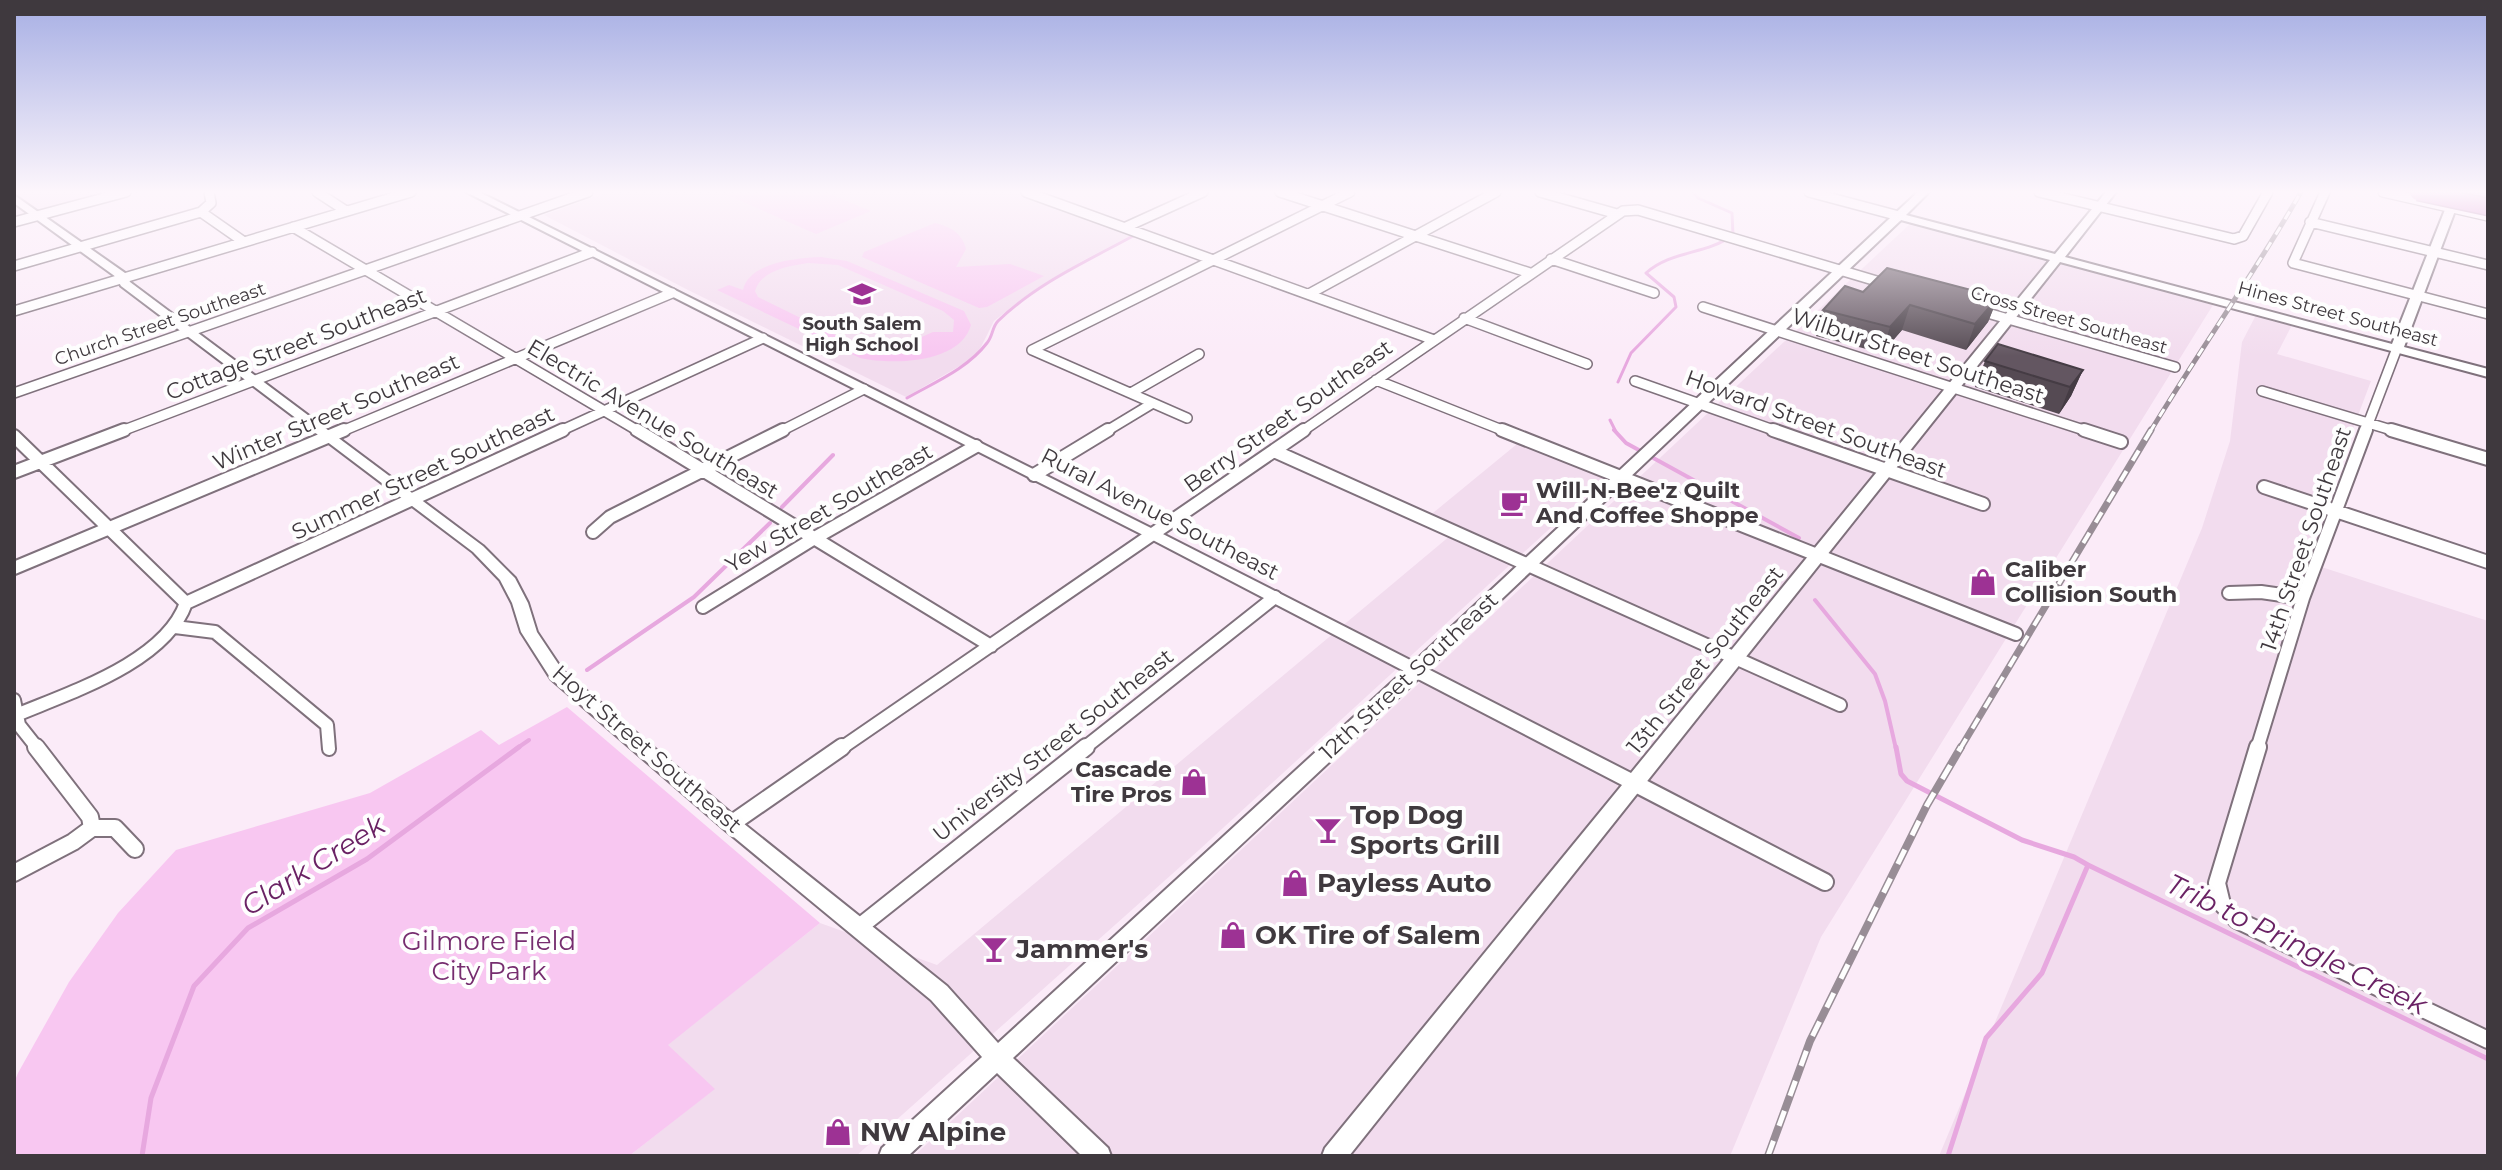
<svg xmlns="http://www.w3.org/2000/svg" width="2502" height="1170" font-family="Montserrat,sans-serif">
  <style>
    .built { fill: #f2dcee }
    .green { fill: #f8c7f1; fill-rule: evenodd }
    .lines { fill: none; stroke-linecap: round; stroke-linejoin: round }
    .stream-far2 { stroke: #e7a8df; stroke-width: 3 }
    .stream-far1 { stroke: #e7a8df; stroke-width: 4 }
    .stream { stroke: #e7a8df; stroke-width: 5 }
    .street-far2-casing { stroke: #7f717c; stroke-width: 12 }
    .street-far1-casing { stroke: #7f717c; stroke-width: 16 }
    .street-casing { stroke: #7f717c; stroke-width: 20 }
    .secondary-casing { stroke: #7f717c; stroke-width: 4 }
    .highway-casing { stroke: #9b5f94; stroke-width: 4 }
    .street-far2 { stroke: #fff; stroke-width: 9 }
    .street-far1 { stroke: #fff; stroke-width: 12 }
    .street { stroke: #fff; stroke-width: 16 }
    .secondary { fill: #fff; fill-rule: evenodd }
    .highway { fill: #cc73c2; fill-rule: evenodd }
    .rail-far2-casing { stroke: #988d96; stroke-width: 5 }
    .rail-far1-casing { stroke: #988d96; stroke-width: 7 }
    .rail-casing { stroke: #988d96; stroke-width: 8 }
    .rail-far2 { stroke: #fefefe; stroke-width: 3; stroke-dasharray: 9; stroke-linecap: butt }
    .rail-far1 { stroke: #fefefe; stroke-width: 4; stroke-dasharray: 12; stroke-linecap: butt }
    .rail { stroke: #fefefe; stroke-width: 5; stroke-dasharray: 16; stroke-linecap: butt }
    .highway-bridge-casing { stroke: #9b5f94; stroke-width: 19; stroke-linecap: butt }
    .highway-bridge { stroke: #cc73c2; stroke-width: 16 }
    .wall { fill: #554a53 }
    .shaded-wall { fill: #453c44 }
    .building { fill: #635661; stroke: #453c44; stroke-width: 2 }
    .labels { text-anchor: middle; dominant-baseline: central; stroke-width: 8; stroke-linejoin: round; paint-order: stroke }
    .far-street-label { font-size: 18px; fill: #3f393e; stroke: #fefefe }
    .far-poi-label { font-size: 18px; font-weight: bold; fill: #3f393e; stroke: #fefefe }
    .street-label { font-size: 22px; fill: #3f393e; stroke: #fefefe }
    .poi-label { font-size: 22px; font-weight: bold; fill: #3f393e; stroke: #fefefe; text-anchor: start }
    .near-poi-label { font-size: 26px; font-weight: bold; fill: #3f393e; stroke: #fefefe; text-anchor: start }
    .near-park-label { font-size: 26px; fill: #762d6f; stroke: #fefefe }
    .near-water-label { font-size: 28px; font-style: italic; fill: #6a2264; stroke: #fefefe }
  </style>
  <rect width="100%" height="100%" fill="#fbebf8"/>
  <!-- built -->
  <path class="built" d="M20,192h118l-124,34v-33z
    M608,192h404l120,43 -50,26 -59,37 -29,23 -15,30 -14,12 -59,34 -218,-107 -144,-75z
    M1911,223l302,82 -392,632 -91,219h-816z
    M2256,315l36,10 -15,29 94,27 -68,180 185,60v535h-549l263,-628 28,-87 12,-99z
    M1517,444l89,33 -407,373 -343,306h-227l85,-67 -47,-44 153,-122 117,42 514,-430 -29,-13z"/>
  <!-- green -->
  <path class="green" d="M825,192l46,19 -55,23 -93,-41z
    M935,223c16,4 27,10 31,26l-10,18 54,-3 34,12 -57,31 -8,1 -117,-51 2,-5z
    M821,257l26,4 117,50 7,14c-11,39 -79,40 -111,33l-143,-68 12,-5 14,5c6,-28 54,-32 78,-33zM808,263l30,2 105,46 11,9 -1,12h-20l-18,8 -9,-2 -3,1 6,3 2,12 -41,-2 -112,-55 -3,-6c6,-21 34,-25 53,-28z
    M567,707l253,216 -152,122 47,44 -86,67h-615v-73l4,-10 51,-91 49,-69 58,-63 194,-57 111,-63 18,15z"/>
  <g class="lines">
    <!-- stream-far2 -->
    <path class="stream-far2" d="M1618,382l13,-29 45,-46 -2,-10 -28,-24c26,-23 60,-18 87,-38l-1,-22 -34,-15 -5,-6
      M907,398c28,-16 60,-29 80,-55 6,-7 5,-16 11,-22 38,-37 89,-60 135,-85
      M1610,420l6,12"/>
    <!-- stream-far1 -->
    <path class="stream-far1" d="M1614,430l12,13 173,95
      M782,507l51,-52
      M1815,600l60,74 10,27 11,48
      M587,670l107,-73 76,-74
      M516,749l13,-9"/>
    <!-- stream -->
    <path class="stream" d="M1896,747l5,27 6,7 115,59 52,17 14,8 -46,108 -56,65 -38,118
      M2088,865l400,194
      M142,1156l9,-58 43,-112 54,-58 119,-69 152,-112"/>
    <!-- street-far2 casing -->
    <g class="street-far2-casing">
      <path id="street-far2" d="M209,192l2,11 -10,9 43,30
        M317,192l29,19
        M1026,192l408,148
        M1280,192l250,81
        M1540,192l77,22
        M1809,192l90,24
        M2039,192l195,47 9,-3 25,-44
        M2325,192l-32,71 195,51
        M2383,192l105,24
        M14,222l112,-30
        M2310,222l178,43
        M293,227l347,205
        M1126,227l77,-35
        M1551,259l103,34
        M14,266l187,-54
        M1309,294l187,-102
        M1703,307l387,125
        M1977,310l198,57
        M14,311l397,-119
        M1464,318l123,46
        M1032,350l318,-158
        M1032,350l155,68
        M1376,380l131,52
        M1635,381l144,51
        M2262,391l136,41
        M14,393l574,-201
        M1131,393l68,-39
        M119,432l473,-180
        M340,432l332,-139
        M558,432l205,-94
        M779,432l85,-43
        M1105,432l48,-29
        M1301,432l322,-221 15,-1 252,75
        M2365,432l32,-84"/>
    </g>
    <!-- street-far1 casing -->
    <g class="street-far1-casing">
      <path id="street-far1" d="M637,430l354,216
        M1502,430l514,204
        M1773,430l210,74
        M2084,430l37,12
        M2391,430l97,29
        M14,436l172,167
        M1274,451l566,254
        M14,472l110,-42
        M1034,475l74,-45
        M2264,487l224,75
        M593,532l17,-15 173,-87
        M14,568l330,-138
        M2229,593l32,-1 42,6
        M186,603l377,-173
        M703,607l110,-68 163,-93
        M175,627l40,5 112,93 2,24
        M14,700l5,25 19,24
        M14,716c54,-23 151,-53 172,-113
        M840,749l464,-319
        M1083,749l192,-152
        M2257,749l46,-151 63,-168"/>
    </g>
    <!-- street casing -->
    <g class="street-casing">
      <path id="street" d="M36,747l54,70 2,11h23l20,21
        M2258,747l-41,136 5,21 15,16 251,120
        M1634,783l191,99
        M731,824l111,-77
        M14,873l59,-31 19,-14
        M858,928l228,-181"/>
    </g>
    <!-- secondary casing -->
    <g class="secondary-casing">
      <path id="secondary" d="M466,192h13l678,339 257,131 504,-470h11l-23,23 149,39 51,-62h10l-51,65 327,87 60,-152h10l-58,155 84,22v8l-428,-115 -711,894h-27l3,-8 297,-363 -204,-106 -405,379 95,90 3,8h-29l-85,-83 -89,83h-29l3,-8 100,-91 -51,-57 -207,-171 -173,-150 -30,-47 -9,-29 -12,-23 -27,-28 -352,-266 -5,-9 -102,-74v-8l111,78 5,9 353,264 32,32 13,25 9,29 26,39 175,148 209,167 51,57 406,-372 -257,-134zM1901,220l149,40 -419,513 -203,-104z"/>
    </g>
    <!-- highway casing -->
    <g class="highway-casing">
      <path id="highway" d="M2453,192l35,2v8l-33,-7z"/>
    </g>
    <!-- street-far2 -->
    <use href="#street-far2" class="street-far2"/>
    <!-- street-far1 -->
    <use href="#street-far1" class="street-far1"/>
    <!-- street -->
    <use href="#street" class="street"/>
    <!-- secondary -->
    <use href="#secondary" class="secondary"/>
    <!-- highway -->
    <use href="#highway" class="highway"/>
    <!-- rail-far2 casing -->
    <g class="rail-far2-casing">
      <path id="rail-far2" d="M2150,432c49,-81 104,-158 151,-240"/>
    </g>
    <!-- rail-far1 casing -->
    <g class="rail-far1-casing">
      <path id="rail-far1" d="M1960,749l191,-319"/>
    </g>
    <!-- rail casing -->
    <g class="rail-casing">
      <path id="rail" d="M1768,1156l42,-115 117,-236 34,-58"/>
    </g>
    <!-- rail-far2 -->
    <use href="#rail-far2" class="rail-far2"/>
    <!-- rail-far1 -->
    <use href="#rail-far1" class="rail-far1"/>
    <!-- rail -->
    <use href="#rail" class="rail"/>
    <!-- highway-bridge casing -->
    <g class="highway-bridge-casing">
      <path id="highway-bridge" d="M2418,192l70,15"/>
    </g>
    <!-- highway-bridge -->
    <use href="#highway-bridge" class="highway-bridge"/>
  </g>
  <!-- wall -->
  <path class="wall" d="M1863,292l135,5 -10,25 -22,28 -64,-20 -20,23 -66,-17 7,-26z
    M1985,361l98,9 -12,26 -12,18 -84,-27z"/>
  <!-- shaded-wall -->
  <path class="shaded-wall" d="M1998,297l-10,25 -22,28 9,-26z
    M1910,305l-8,25 -20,23 8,-26z
    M2083,370l-12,26 -12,18 11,-27z"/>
  <!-- building -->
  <path class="building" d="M1887,268l111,29 -23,27 -65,-19 -20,22 -67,-17 22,-24 18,6z
    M1998,344l85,26 -13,17 -85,-26z"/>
  <!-- sky -->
  <linearGradient id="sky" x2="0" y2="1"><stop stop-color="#a7afe4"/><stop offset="0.54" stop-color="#fdf6fc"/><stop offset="1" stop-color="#fdf6fc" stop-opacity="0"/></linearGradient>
  <rect width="2502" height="356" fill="url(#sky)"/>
  <!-- icons -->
  <defs>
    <g id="school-bare" transform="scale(2.16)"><path d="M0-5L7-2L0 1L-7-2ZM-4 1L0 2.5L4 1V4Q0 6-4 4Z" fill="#9d3294" stroke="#fefefe" stroke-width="2.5" paint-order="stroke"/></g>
    <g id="cafe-bare" transform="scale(2.16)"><path d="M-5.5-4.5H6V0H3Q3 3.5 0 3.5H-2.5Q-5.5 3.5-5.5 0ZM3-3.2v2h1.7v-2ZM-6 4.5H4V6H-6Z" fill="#9d3294" stroke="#fefefe" stroke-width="2.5" paint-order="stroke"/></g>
    <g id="shop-bare" transform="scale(2.16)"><path d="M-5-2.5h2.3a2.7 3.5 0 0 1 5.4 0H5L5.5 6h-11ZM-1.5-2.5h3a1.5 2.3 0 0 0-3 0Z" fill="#9d3294" stroke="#fefefe" stroke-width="2.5" paint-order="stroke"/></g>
    <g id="bar-bare" transform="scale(2.16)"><path d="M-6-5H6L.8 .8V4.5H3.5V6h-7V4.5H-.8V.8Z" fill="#9d3294" stroke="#fefefe" stroke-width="2.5" paint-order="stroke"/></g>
  </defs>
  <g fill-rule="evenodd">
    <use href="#school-bare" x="862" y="294"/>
    <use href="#cafe-bare" x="1514" y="503"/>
    <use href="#shop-bare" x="1983" y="582"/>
    <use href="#shop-bare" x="1194" y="782"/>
    <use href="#bar-bare" x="1328" y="830"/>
    <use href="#shop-bare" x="1295" y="883"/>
    <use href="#shop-bare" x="1233" y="935"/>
    <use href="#bar-bare" x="994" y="949"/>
    <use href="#shop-bare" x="838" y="1132"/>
  </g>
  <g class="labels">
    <!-- far-street labels -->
    <g class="far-street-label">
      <text transform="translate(2338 314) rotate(15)">Hines Street Southeast</text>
      <text transform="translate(2069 320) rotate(16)">Cross Street Southeast</text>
      <text transform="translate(160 324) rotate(-19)">Church Street Southeast</text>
    </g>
    <!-- far-poi labels -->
    <g class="far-poi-label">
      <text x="862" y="324">South Salem<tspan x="862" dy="21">High School</tspan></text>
    </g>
    <!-- street labels -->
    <g class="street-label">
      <text transform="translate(296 344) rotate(-21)">Cottage Street Southeast</text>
      <text transform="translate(1918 356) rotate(18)">Wilbur Street Southeast</text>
      <text transform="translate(336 412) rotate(-23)">Winter Street Southeast</text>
      <text transform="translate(1288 416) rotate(-35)">Berry Street Southeast</text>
      <text transform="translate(653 419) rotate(31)">Electric Avenue Southeast</text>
      <text transform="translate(1816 424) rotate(20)">Howard Street Southeast</text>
      <text transform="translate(423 473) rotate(-25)">Summer Street Southeast</text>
      <text transform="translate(829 508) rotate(-30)">Yew Street Southeast</text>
      <text transform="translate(1160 514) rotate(27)">Rural Avenue Southeast</text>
      <text transform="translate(2306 539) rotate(-71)">14th Street Southeast</text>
      <text transform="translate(1705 660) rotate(-51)">13th Street Southeast</text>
      <text transform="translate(1409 676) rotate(-43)">12th Street Southeast</text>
      <text transform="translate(1053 745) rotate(-38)">University Street Southeast</text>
      <text transform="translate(647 749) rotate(41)">Hoyt Street Southeast</text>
    </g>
    <!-- poi labels -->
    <g class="poi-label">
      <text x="1536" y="490">Will-N-Bee'z Quilt<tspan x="1536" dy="25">And Coffee Shoppe</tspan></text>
      <text x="2005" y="569">Caliber<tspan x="2005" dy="25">Collision South</tspan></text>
      <text x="1172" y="769" text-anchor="end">Cascade<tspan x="1172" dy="25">Tire Pros</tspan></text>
    </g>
    <!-- near-poi labels -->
    <g class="near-poi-label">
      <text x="1350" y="815">Top Dog<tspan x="1350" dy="30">Sports Grill</tspan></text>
      <text x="1317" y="883">Payless Auto</text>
      <text x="1255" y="935">OK Tire of Salem</text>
      <text x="1016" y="949">Jammer's</text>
      <text x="860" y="1132">NW Alpine</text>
    </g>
    <!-- near-park labels -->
    <g class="near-park-label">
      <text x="489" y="941">Gilmore Field<tspan x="489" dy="30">City Park</tspan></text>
    </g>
    <!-- near-water labels -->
    <g class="near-water-label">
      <text transform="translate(313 865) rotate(-32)">Clark Creek</text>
      <text transform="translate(2297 944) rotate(26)">Trib to Pringle Creek</text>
    </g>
  </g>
  <!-- border -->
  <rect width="2502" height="1170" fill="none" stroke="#3f393e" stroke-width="32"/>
</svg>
